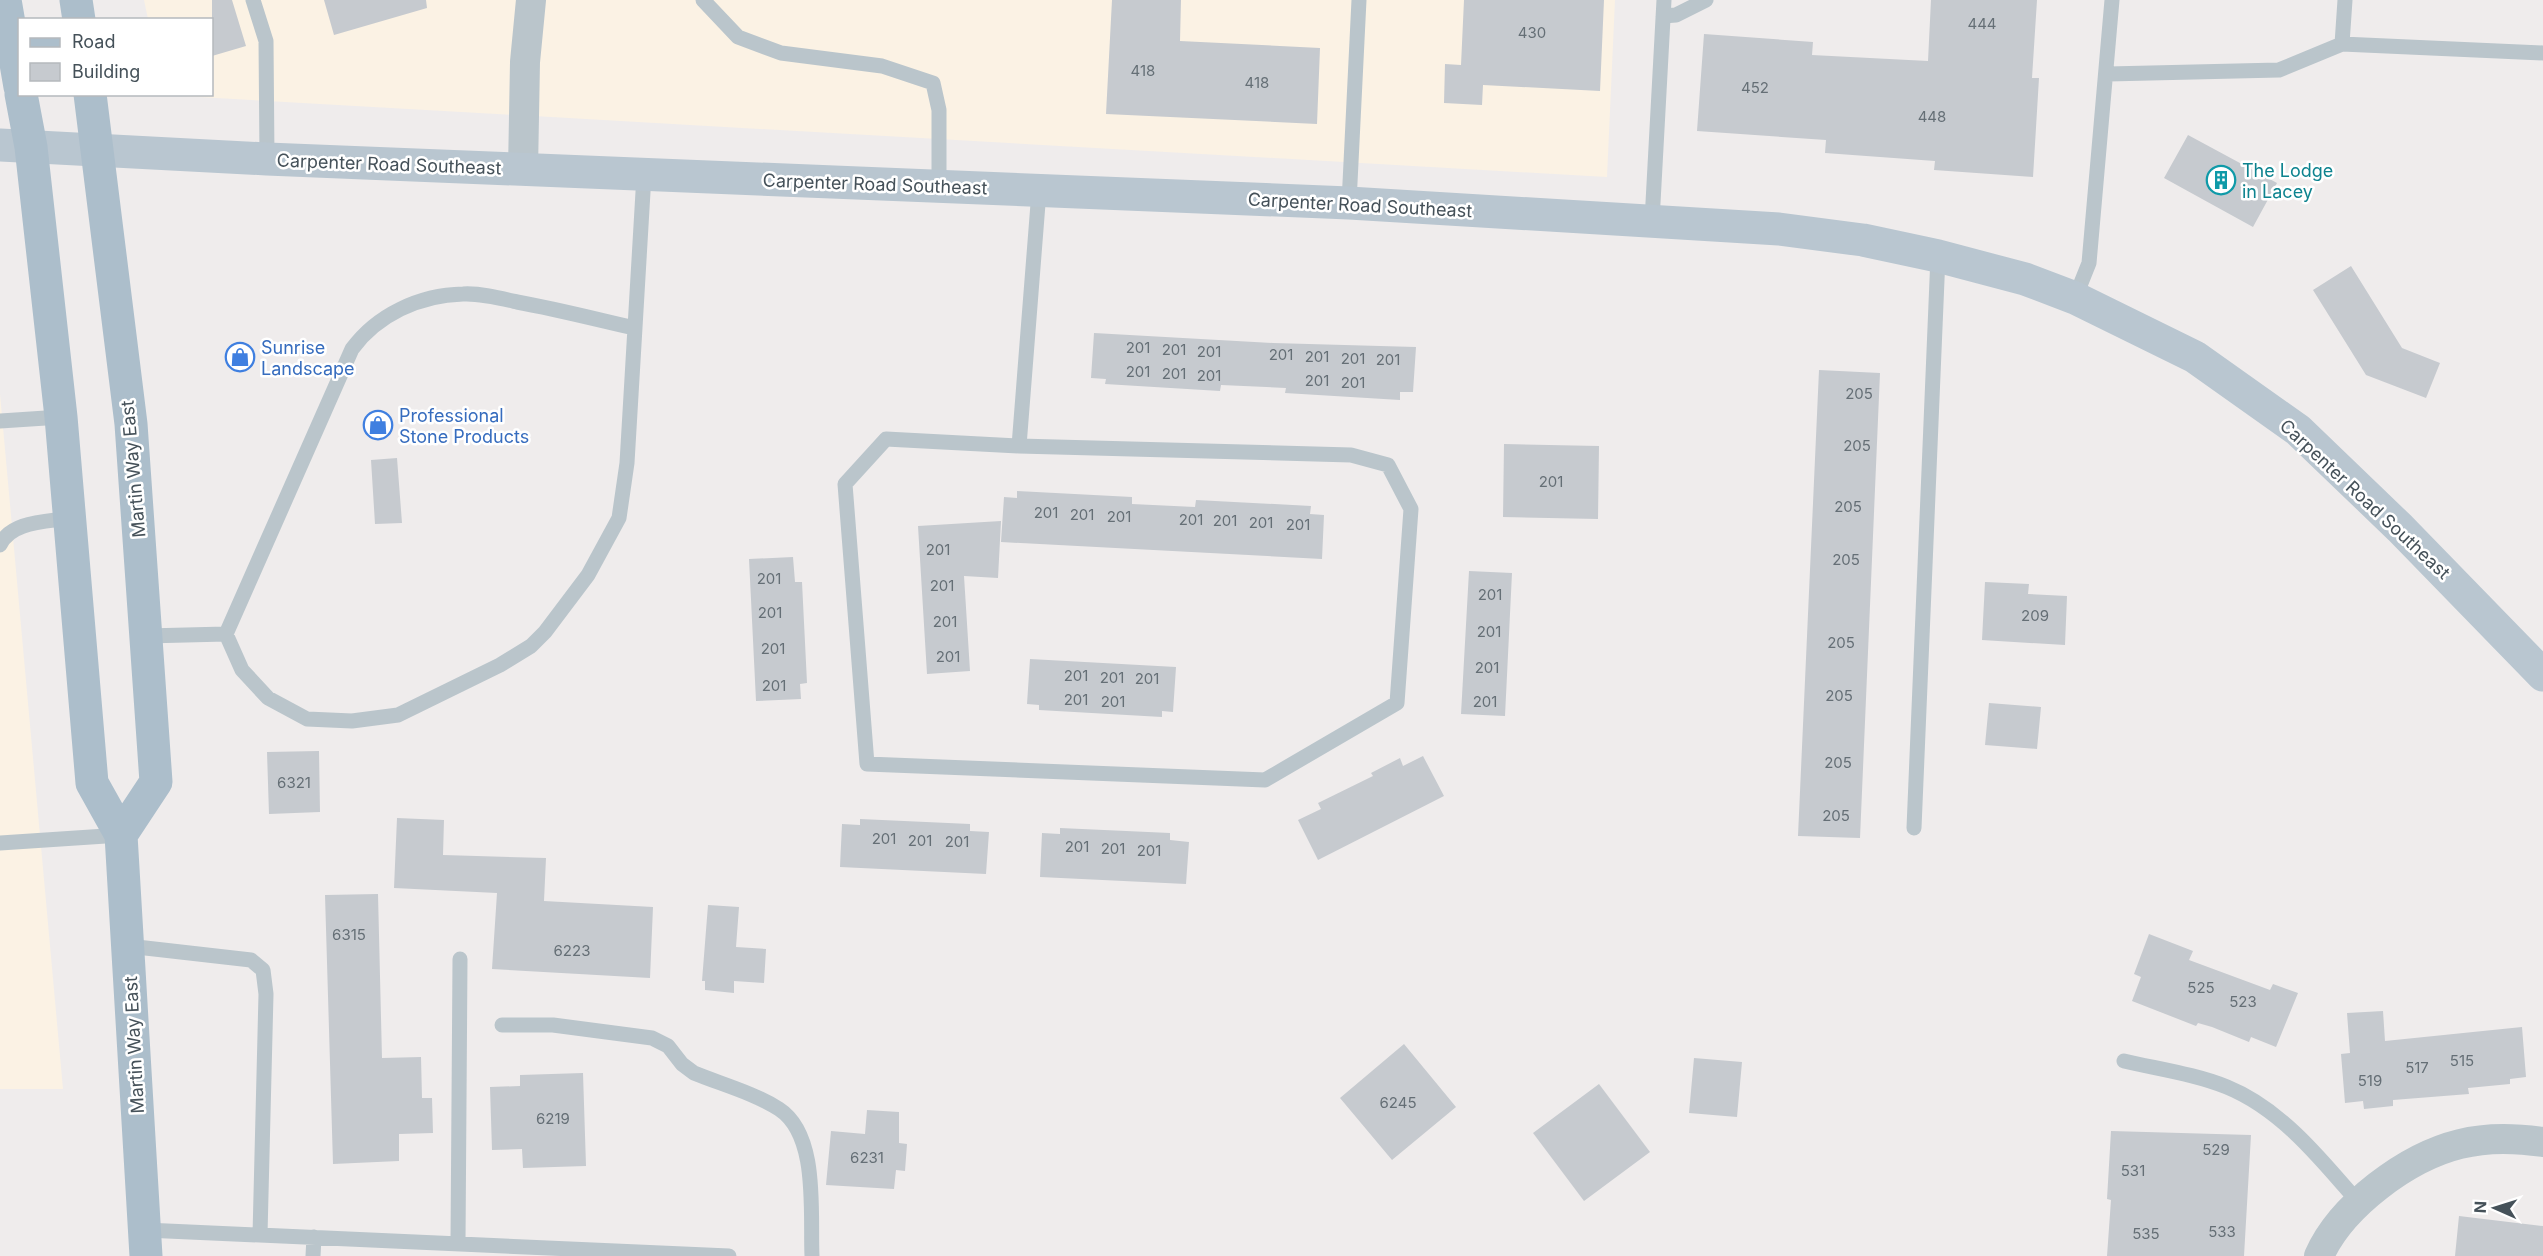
<svg xmlns="http://www.w3.org/2000/svg" width="2543" height="1256" font-family="Inter,sans-serif">
  <style>
    .commercial { fill: #fbf2e4 }
    .building { fill: #c6cacf }
    .lines { fill: none; stroke-linecap: round; stroke-linejoin: round }
    .lane { stroke: #bac5cb; stroke-width: 15 }
    .street { stroke: #bac5cb; stroke-width: 30 }
    .secondary { stroke: #b9c6d0; stroke-width: 33 }
    .primary { stroke: #acbecb; stroke-width: 33 }
    .labels { text-anchor: middle; dominant-baseline: central; stroke-width: 5; stroke-linejoin: round; paint-order: stroke }
    .number-label { font-size: 15px; fill: #656f76 }
    .street-label { font-size: 18px; fill: #455159; stroke: #fff }
    .culture-label { font-size: 18px; fill: #0d838f; stroke: #fff; text-anchor: start }
    .shop-label { font-size: 18px; fill: #366cbe; stroke: #fff; text-anchor: start }
  </style>
  <rect width="100%" height="100%" fill="#efecec"/>
  <!-- commercial -->
  <path class="commercial" d="M144,0h1471l-8,177 -1444,-82 49,-1v-74l-64,-1z
    M0,394l63,695h-63z"/>
  <!-- building -->
  <path class="building" d="M212,0h20l14,46 -34,10z
    M324,0h102l1,8 -93,27z
    M1112,0h69l-1,41 140,7 -3,76 -211,-10z
    M1464,0h140l-4,91 -117,-6 -1,20 -38,-2 1,-39 16,1z
    M1931,0h106l-5,78h7l-6,99 -99,-7 1,-9 -110,-8 1,-13 -129,-9 7,-97 109,8 -1,13 116,6z
    M2188,135l89,48 -24,44 -89,-49z
    M2351,266l51,82 38,15 -14,35 -60,-23 -53,-85z
    M1094,333l179,10 143,4 -3,45h-13v8l-115,-7 1,-5 -65,-3 -1,6 -115,-7 1,-5 -15,-1z
    M1819,370l61,3 -20,465 -62,-2z
    M1504,444l95,2 -1,73 -95,-2z
    M397,458l5,65 -27,1 -4,-64z
    M1017,491l115,6v7l63,3 1,-7 115,6 -1,8 14,1 -2,44 -321,-17 3,-45 13,1z
    M1001,521l-3,57 -34,-2 6,95 -43,3 -9,-148z
    M793,557l2,25h7l5,101 -7,1 1,15 -45,2 -7,-142z
    M1469,571l43,2 -7,143 -44,-2z
    M1985,582l44,2 -1,10 39,2 -2,49 -83,-5z
    M1030,659l146,8 -3,45 -11,-1v6l-123,-7v-5l-12,-1z
    M1989,703l52,4 -4,42 -52,-4z
    M319,751l1,61 -51,2 -2,-62z
    M1423,756l21,40 -126,64 -20,-40 23,-11 -3,-6 55,-27 -2,-3 29,-15 3,8z
    M397,818l47,2 -1,35 103,3 -2,43 109,6 -3,71 -158,-9 5,-76 -103,-5z
    M860,819l110,5v7l19,1 -3,42 -146,-7 2,-43 18,1z
    M1060,828l110,5v7l19,2 -3,42 -146,-7 2,-44 18,1z
    M378,894l4,164 39,-1 1,41h10l1,35 -34,1v27l-66,3 -8,-269z
    M708,905l31,2 -3,40 30,2 -2,34 -30,-2v12l-29,-3v-9h-3z
    M2149,934l44,17 -4,9 81,30 3,-6 25,9 -22,54 -25,-10 -2,5 -37,-15 -14,-4 -2,3 -64,-25 9,-24 -7,-3z
    M2383,1011l2,30 137,-14 4,50 -16,2v5l-42,4 1,6 -76,6v6l-29,3 -1,-8 -18,2 -4,-49 9,-1 -3,-40z
    M1404,1044l52,63 -64,53 -52,-62z
    M1694,1058l48,4 -5,55 -48,-4z
    M583,1073l3,93 -63,2 -1,-19 -30,1 -2,-63 30,-1v-11z
    M1599,1084l51,68 -66,49 -51,-68z
    M867,1110l32,2v31l8,1 -2,27 -9,-1 -2,19 -68,-4 5,-54 34,3z
    M2111,1131l140,4 -7,121h-137l4,-56 -4,-1z
    M2459,1216l84,10v30h-88z"/>
  <g class="lines">
    <!-- lane -->
    <path class="lane" d="M253,0l13,41 1,118
      M703,0l35,37 43,16 101,13 51,17 6,27v76
      M1663,16l13,-1 30,-15
      M2342,44l3,-44
      M2108,74l171,-4 63,-26 201,9
      M1349,203l10,-203
      M1652,221l12,-221
      M2075,298l14,-35 23,-263
      M0,421l61,-4
      M1019,446l332,9 37,10 23,44 -14,194 -132,77 -398,-16 -22,-280 41,-45 133,7 20,-255
      M0,545c11,-24 46,-23 70,-27
      M226,634l126,-285c25,-34 67,-54 111,-55 17,-1 37,4 54,8 39,7 78,17 117,26
      M146,636l80,-2 16,36 26,28 39,21 45,2 46,-6 102,-50 31,-19 14,-14 43,-57 31,-57 8,-55 17,-288
      M1914,828l24,-572
      M0,843l121,-8
      M128,946l123,14 12,10 3,24 -6,241
      M502,1025h51l99,13 16,8 14,18 12,9c27,11 60,20 85,36 40,26 31,104 33,147
      M2124,1061c34,8 71,13 103,26 54,22 94,72 131,115
      M145,1230l584,26
      M458,1243l2,-284
      M313,1256l1,-19"/>
    <!-- street -->
    <path class="street" d="M523,170l2,-108 6,-62
      M2319,1256c22,-50 88,-99 141,-112 27,-7 56,-6 83,-2"/>
    <!-- secondary -->
    <path class="secondary" d="M0,145l267,14 1082,44 430,26 84,11 75,16 87,23 50,19 120,59 103,73 102,98 143,147"/>
    <!-- primary -->
    <path class="primary" d="M5,0l15,87
      M76,0l3,20
      M21,94l10,53 30,270 31,366 29,52 25,421
      M90,94l41,330 25,358 -35,53"/>
  </g>
  <!-- icons -->
  <defs>
    <g id="building-ring" transform="scale(1.5)"><circle r="9.5" fill="#fff" stroke="#0f9aa8" stroke-width="1.5"/><path d="M-4-6H4V6H1V3H-1V6H-4ZM-2.5-4.3h1.7v1.8h-1.7ZM.8-4.3h1.7v1.8H.8ZM-2.5-1h1.7V.8h-1.7ZM.8-1h1.7V.8H.8Z" fill="#0f9aa8"/></g>
    <g id="shop-ring" transform="scale(1.5)"><circle r="9.5" fill="#fff" stroke="#3f7fe0" stroke-width="1.5"/><path d="M-5-2.5h2.3a2.7 3.5 0 0 1 5.4 0H5L5.5 6h-11ZM-1.5-2.5h3a1.5 2.3 0 0 0-3 0Z" fill="#3f7fe0"/></g>
  </defs>
  <g fill-rule="evenodd">
    <use href="#building-ring" x="2221" y="180"/>
    <use href="#shop-ring" x="240" y="357"/>
    <use href="#shop-ring" x="378" y="425"/>
  </g>
  <g class="labels">
    <!-- number labels -->
    <g class="number-label">
      <text x="1982" y="23">444</text>
      <text x="1532" y="32">430</text>
      <text x="1143" y="70">418</text>
      <text x="1257" y="82">418</text>
      <text x="1755" y="87">452</text>
      <text x="1932" y="116">448</text>
      <text x="1138" y="347">201</text>
      <text x="1174" y="349">201</text>
      <text x="1209" y="351">201</text>
      <text x="1281" y="354">201</text>
      <text x="1317" y="356">201</text>
      <text x="1353" y="358">201</text>
      <text x="1388" y="359">201</text>
      <text x="1138" y="371">201</text>
      <text x="1174" y="373">201</text>
      <text x="1209" y="375">201</text>
      <text x="1317" y="380">201</text>
      <text x="1353" y="382">201</text>
      <text x="1859" y="393">205</text>
      <text x="1857" y="445">205</text>
      <text x="1551" y="481">201</text>
      <text x="1848" y="506">205</text>
      <text x="1046" y="512">201</text>
      <text x="1082" y="514">201</text>
      <text x="1119" y="516">201</text>
      <text x="1191" y="519">201</text>
      <text x="1225" y="520">201</text>
      <text x="1261" y="522">201</text>
      <text x="1298" y="524">201</text>
      <text x="938" y="549">201</text>
      <text x="1846" y="559">205</text>
      <text x="769" y="578">201</text>
      <text x="942" y="585">201</text>
      <text x="1490" y="594">201</text>
      <text x="770" y="612">201</text>
      <text x="2035" y="615">209</text>
      <text x="945" y="621">201</text>
      <text x="1489" y="631">201</text>
      <text x="1841" y="642">205</text>
      <text x="773" y="648">201</text>
      <text x="948" y="656">201</text>
      <text x="1487" y="667">201</text>
      <text x="1076" y="675">201</text>
      <text x="1112" y="677">201</text>
      <text x="1147" y="678">201</text>
      <text x="774" y="685">201</text>
      <text x="1839" y="695">205</text>
      <text x="1076" y="699">201</text>
      <text x="1113" y="701">201</text>
      <text x="1485" y="701">201</text>
      <text x="1838" y="762">205</text>
      <text x="294" y="782">6321</text>
      <text x="1836" y="815">205</text>
      <text x="884" y="838">201</text>
      <text x="920" y="840">201</text>
      <text x="957" y="841">201</text>
      <text x="1077" y="846">201</text>
      <text x="1113" y="848">201</text>
      <text x="1149" y="850">201</text>
      <text x="349" y="934">6315</text>
      <text x="572" y="950">6223</text>
      <text x="2201" y="987">525</text>
      <text x="2243" y="1001">523</text>
      <text x="2462" y="1060">515</text>
      <text x="2417" y="1067">517</text>
      <text x="2370" y="1080">519</text>
      <text x="1398" y="1102">6245</text>
      <text x="553" y="1118">6219</text>
      <text x="2216" y="1149">529</text>
      <text x="867" y="1157">6231</text>
      <text x="2133" y="1170">531</text>
      <text x="2222" y="1231">533</text>
      <text x="2146" y="1233">535</text>
    </g>
    <!-- street labels -->
    <g class="street-label">
      <text transform="translate(389 164) rotate(2)">Carpenter Road Southeast</text>
      <text transform="translate(875 184) rotate(2)">Carpenter Road Southeast</text>
      <text transform="translate(1360 205) rotate(3)">Carpenter Road Southeast</text>
      <text transform="translate(133 469) rotate(-95)">Martin Way East</text>
      <text transform="translate(2365 499) rotate(43)">Carpenter Road Southeast</text>
      <text transform="translate(134 1045) rotate(-93)">Martin Way East</text>
    </g>
    <!-- culture labels -->
    <g class="culture-label">
      <text x="2242" y="170">The Lodge<tspan x="2242" dy="21">in Lacey</tspan></text>
    </g>
    <!-- shop labels -->
    <g class="shop-label">
      <text x="261" y="347">Sunrise<tspan x="261" dy="21">Landscape</tspan></text>
      <text x="399" y="415">Professional<tspan x="399" dy="21">Stone Products</tspan></text>
    </g>
  </g>
  <!-- legend -->
  <rect x="18" y="18" width="195" height="78" fill="#ffffff" stroke="#b5b9bd" stroke-width="1.5"/>
  <rect x="30" y="38" width="30" height="9" fill="#acbecb" stroke="#b5b9bd" stroke-width="1.5"/>
  <text x="72" y="48" font-size="18" fill="#455159">Road</text>
  <rect x="30" y="63" width="30" height="18" fill="#c6cacf" stroke="#b5b9bd" stroke-width="1.5"/>
  <text x="72" y="78" font-size="18" fill="#455159">Building</text>
  <!-- north arrow -->
  <g transform="translate(2495 1208) rotate(273)" stroke="#ffffff" stroke-width="4.5" paint-order="stroke">
  <path d="M0-4.5L10 22L0 15L-10 22Z" fill="#455159"/>
  <text y="-9" font-size="16" font-weight="bold" text-anchor="middle" fill="#455159">N</text>
  </g>
</svg>
